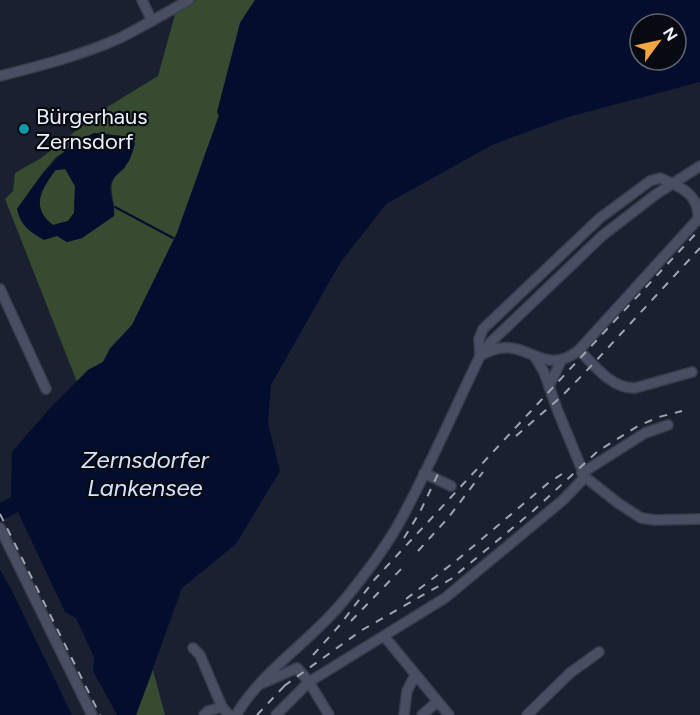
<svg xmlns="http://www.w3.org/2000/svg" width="700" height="715" font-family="Figtree,sans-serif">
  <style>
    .green { fill: #364b2f; fill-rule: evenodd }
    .water { fill: #030e2f; fill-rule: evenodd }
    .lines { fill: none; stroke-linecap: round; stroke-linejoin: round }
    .stream { stroke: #030e2f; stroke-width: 2 }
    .minor-casing { stroke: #393c4a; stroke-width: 12 }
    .minor { stroke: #494f62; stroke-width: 9 }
    .rail { stroke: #a1a5b2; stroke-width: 2; stroke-dasharray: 8 8; stroke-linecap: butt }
    .culture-dot { fill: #0f9aa8; stroke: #080a11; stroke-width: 2 }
    .labels { text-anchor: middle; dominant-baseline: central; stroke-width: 4.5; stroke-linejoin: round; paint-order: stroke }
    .poi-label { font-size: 22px; fill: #eef2fd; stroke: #080a11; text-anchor: start }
    .water-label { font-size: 24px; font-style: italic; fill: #d5e3fe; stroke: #080a11 }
  </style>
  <rect width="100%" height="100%" fill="#1b2030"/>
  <!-- green -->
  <path class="green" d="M196,0h59l-15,23 -21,92 -42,118 -45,92 -22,23 -7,14 -15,8 -11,12 -72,-183 8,-8 2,-18 26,-15 63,-49 54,-33 18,-65zM94,133l37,4 -6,31c-23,15 -9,27 -11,48l-32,22 -15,4 -50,-33 24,-34 15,-18z
    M66,169l9,17 -1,27 -6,8 -15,4c-23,-18 -12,-35 3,-55z
    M153,670l12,45h-29z"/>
  <!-- water -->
  <path class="water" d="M255,0h445v82l-132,35 -76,28 -106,59 -46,59 -69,122 -3,38 12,48 -44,73 -54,44 -46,127h-19l-24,-44 1,-14 -18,-39 -11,-6 -47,-100 -18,9v-18l11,-6 1,-45 39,-45 37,-37 15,-8 7,-13 22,-24 45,-92 42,-117 -2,-4 23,-89zM640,24h36v36h-36z
    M94,133l37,4 4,6c-2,8 -4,16 -9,22 -5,9 -15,10 -16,23 0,9 5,17 4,28l-32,22 -15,4 -10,-6 -13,4c-14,-8 -24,-15 -27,-31 24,-33 39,-58 77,-76zM65,169l10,17 -1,27 -6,8 -15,4c-23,-18 -12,-35 2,-55z
    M0,570l11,19 61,126h-72z"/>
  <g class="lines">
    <!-- stream -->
    <path class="stream" d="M115,207l58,31"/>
    <!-- minor casing -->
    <g class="minor-casing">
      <path id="minor" d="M142,0l10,21
        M0,76c40,-10 82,-21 120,-38 23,-12 46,-25 69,-38
        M660,178c19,8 40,16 38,41l-119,131c-39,32 -54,-22 -99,6l-1,-17 4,-10 117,-111 50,-37z
        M0,289l46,100
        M579,350c15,15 33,39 56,38l57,-16
        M535,357l9,15 13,37 28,68 33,26 23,15 14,2 45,-1
        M549,386l12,-25
        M424,473l27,13
        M582,473l63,-40 23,-8
        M0,528l92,187
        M384,636l65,79
        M193,648l7,7 22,52
        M263,683l34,-15 12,14 20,33
        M204,715l4,-4 14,-4 7,8
        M236,715c28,-47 76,-74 109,-116 19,-23 38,-48 53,-74 30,-54 55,-113 82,-169l12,-15 110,-105 53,-41 45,-29
        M276,715l33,-33 136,-84 118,-98 22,-23
        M404,715l3,-24 8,-16
        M422,715l15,-13
        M527,715l43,-42 29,-21"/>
    </g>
    <!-- minor -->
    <use href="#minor" class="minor"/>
    <!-- rail -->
    <path class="rail" d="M516,436l46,-40 31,-32 107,-116
      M0,514l100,201
      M404,538l16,-26 18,-38
      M418,551l30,-33 35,-46
      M406,599l51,-39 90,-76 21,-14
      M351,621l54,-56
      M313,655l26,-29 36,-47 325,-350
      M284,686l78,-56 89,-51 82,-68 65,-60 40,-25 21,-9 23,-6
      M257,715l32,-34"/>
  </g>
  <!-- markers -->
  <circle class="culture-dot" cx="24" cy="129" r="6"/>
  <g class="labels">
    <!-- poi labels -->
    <g class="poi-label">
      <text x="36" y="116">Bürgerhaus<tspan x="36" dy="25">Zernsdorf</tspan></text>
    </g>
    <!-- water labels -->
    <g class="water-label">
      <text x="145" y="459">Zernsdorfer<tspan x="145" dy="28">Lankensee</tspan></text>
    </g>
  </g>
  <!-- north arrow -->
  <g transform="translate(658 42) rotate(57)"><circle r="28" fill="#080a11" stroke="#64676f" stroke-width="1.5"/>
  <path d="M0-4.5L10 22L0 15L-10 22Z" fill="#f1a63f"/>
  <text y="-9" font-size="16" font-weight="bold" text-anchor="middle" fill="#eef2fd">N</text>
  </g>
</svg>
